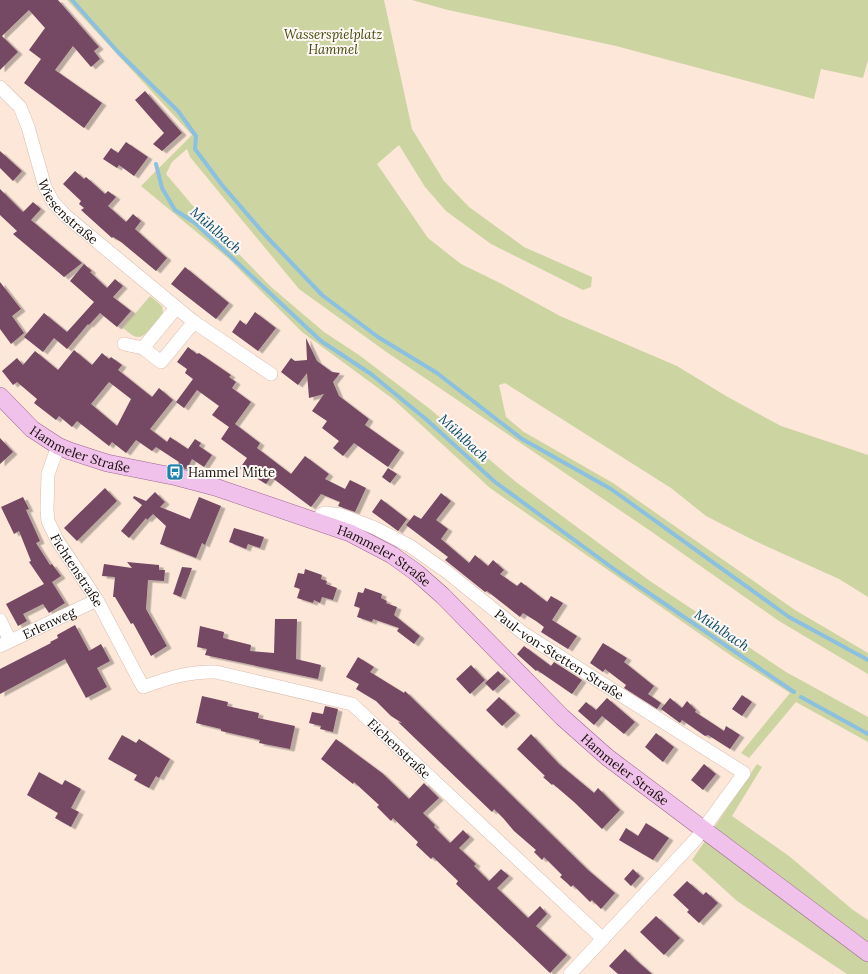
<svg xmlns="http://www.w3.org/2000/svg" width="868" height="974" font-family="Lora,serif">
  <style>
    .green { fill: #ccd4a2 }
    .lines { fill: none; stroke-linecap: round; stroke-linejoin: round }
    .stream { stroke: #8cc0e0; stroke-width: 4 }
    .building { fill: #744863; fill-rule: evenodd; filter: url(#shadow) }
    .minor-casing { stroke: #d9bead; stroke-width: 14 }
    .major-casing { stroke: #9d6792; stroke-width: 18 }
    .minor { stroke: #fff; stroke-width: 13 }
    .major { stroke: #efc1eb; stroke-width: 17 }
    .labels { text-anchor: middle; dominant-baseline: central; stroke-width: 4; stroke-linejoin: round; paint-order: stroke }
    .park-label { font-size: 13px; font-style: italic; fill: #444a0d; stroke: #fef8f5 }
    .street-label { font-size: 13px; fill: #160d07; stroke: #fef8f5 }
    .poi-label { font-size: 13px; fill: #160d07; stroke: #fef8f5; text-anchor: start }
    .water-label { font-size: 14px; font-style: italic; fill: #094c6b; stroke: #fef8f5 }
  </style>
  <defs>
    <filter id="shadow"><feDropShadow dx="4.5" dy="2.5" stdDeviation="0" flood-color="#0004"/></filter>
  </defs>
  <rect width="100%" height="100%" fill="#fde7d9"/>
  <!-- green -->
  <path class="green" d="M67,0h317l28,129 32,52 25,26 55,40 68,30 -1,10 -8,3 -92,-46 -45,-33 -21,-24 -26,-42 -22,19 51,74 33,26 39,19 60,33 117,50 49,30 55,30 87,29v142l-29,-18 -84,-38 -49,-25 -35,-28 -166,-105 -6,2 7,32 18,15 89,51 182,127 73,43v21l-89,-53 -130,-91 -264,-179 -86,-62 -109,-132 -3,-8 -15,13 -6,12 33,39 71,73 54,46 35,23 71,54 86,73 134,99 136,91 82,45v25l-72,-40 -47,56 -8,-5 49,-60 -57,-36 -243,-169 -97,-89 -91,-67 -73,-73 -88,-73 51,-51z
    M412,0h456v60l-5,18 -42,-9 -7,30 -198,-53 -168,-36z
    M150,296l12,10 1,6c-4,6 -17,25 -24,25 -5,1 -12,-6 -16,-9z
    M757,764l5,3 -30,49 57,40 64,54 15,10v54h-21l-110,-73 -45,-41z"/>
  <g class="lines">
    <!-- stream -->
    <path class="stream" d="M72,0l46,52 60,59 18,25 -1,13 27,36 44,51 56,59 56,42 59,36 85,66 89,50 178,128 79,43
      M156,164l6,24 13,22 20,13 126,118 50,33 56,46 68,62 123,90 176,120
      M801,697l67,37"/>
  </g>
  <!-- building -->
  <path class="building" d="M0,0h58l41,47 -5,4 6,8 -9,8 -18,-21 -18,24 47,33 -18,25 -60,-45 17,-24 -12,-9 16,-22 -16,-18 -27,26 16,16 -18,18z
    M145,91l37,42 -20,18 -9,-7 11,-11 -29,-33z
    M126,142l22,15 -14,19 -15,-11 -2,3 -14,-9 8,-11 7,5z
    M0,151l22,20 -9,10 -13,-13z
    M75,171l9,8 2,-2 19,17 3,-3 8,6 -8,9 18,16 7,-8 8,7 -6,8 32,29 -11,13 -35,-29 -8,-5 -1,1 -31,-28 3,-2 -5,-4 2,-3 -18,-17z
    M0,189l23,23 10,-10 8,7 -10,11 51,43 -18,14 -51,-43 4,-3 -17,-16z
    M84,264l8,7 -2,1 17,16 8,-9 8,7 -10,11 18,14 -14,16 -17,-14 -11,12 -1,-1 -21,25 -13,-11 -11,14 -19,-15 20,-24 23,19 27,-30 -24,-21z
    M185,267l44,36 -13,16 -45,-35z
    M0,282l21,27 -9,7 12,17 -13,11 -11,-15z
    M255,312l21,16 -18,23 -26,-19 8,-12 6,5z
    M306,338l11,23 15,11 8,1 -7,9 6,14 30,23 -4,6 35,25 -12,17 -34,-24 -11,13 -10,-8 6,-7 -17,-13 5,-7 -15,-10 12,-17 -15,4 -2,-25 -9,12 -17,-13 10,-14 4,3 12,-1z
    M188,347l9,7 2,-1 32,22 -2,2 7,5 -4,6 19,14 -16,22 25,19 -3,5 34,26 14,-18 24,18 -4,5 20,10 5,-9 16,8 -11,24 -17,-6 2,-4 -19,-8 -10,13 -40,-30 -5,7 -26,-16 7,-10 -26,-19 8,-12 -17,-12 7,-9 -22,-16 -13,18 -8,-6 17,-23 -8,-6 2,-4 -10,-7z
    M74,350l18,15 10,-12 7,6 2,-2 11,8 -4,5 34,27 7,-9 14,12 -23,29 17,13 3,-5 18,12 7,-10 6,4 -2,3 13,9 -8,12 -12,-8 -5,10 -11,-2 3,-5 -23,-15 -4,4 -16,-11 -10,13 -14,-11 -3,4 -32,-25 -5,6 -13,-11 -3,4 -22,-17 3,-4 -20,-17 -4,3 -11,-14 15,-13 6,7 12,-14 23,19zM109,382l22,17 -14,27 -26,-22z
    M0,438l13,14 -13,12z
    M388,468l9,6 -7,9 -8,-6z
    M105,488l12,13 -40,40 -13,-13z
    M155,492l10,10 -5,5 30,12 9,-22 22,9 -16,39 -3,-2 -6,15 -36,-14 6,-18 -13,-12 -6,6 -1,-2 -17,20 -8,-7 21,-26 -9,-7 1,-2 12,5z
    M441,493l10,8 -15,19 12,9 -7,10 28,24 6,-8 13,11 5,-6 11,10 -4,4 17,12 4,-4 26,20 4,-6 12,7 -11,17 25,16 -9,13 -27,-17 3,-5 -8,-6 -13,-8 -3,4 -33,-26 -2,1 -40,-32 3,-3 -42,-32 8,-10 7,4z
    M23,497l6,12 -3,1 14,31 -4,2 14,22 2,-1 9,12 -9,6 13,21 -16,10 -6,-9 -20,10 4,7 -9,5 -12,-22 38,-20 -15,-22 2,-1 -12,-30 -5,3 -13,-27z
    M381,499l26,20 -9,12 -26,-19z
    M234,528l30,9 -4,11 -12,-4 -2,5 -17,-7z
    M127,562l32,3v5h6l-1,11 -16,-1 -2,29 21,37 -16,10 -18,-33 -2,1 -16,-27h-2l2,-20 -13,-1 2,-12 28,4z
    M182,567l10,1 -11,29 -8,-3z
    M305,569l17,6 -1,4 6,2 -1,3 11,4 -4,12 -11,-3 -2,6 -6,-3 -1,3 -16,-5 3,-9 -6,-2 4,-14 6,1z
    M365,588l17,6 -1,4 6,3 -1,2 11,4 -3,8 26,21 -6,8 -17,-13 2,-3 -26,-9 -1,3 -15,-5 3,-9 -6,-2 4,-14 5,1z
    M275,619h22l-1,40 25,6 -3,14 -113,-24 2,-6 -10,-2 3,-21 24,6 -1,6 28,7 -1,6 24,2z
    M75,625l14,26 12,-7 9,17 -13,7 10,19 -21,11 -21,-39 -65,35v-25l51,-26 -1,-1 8,-4 -1,-3z
    M603,643l24,15 -3,4 30,24 -6,8 13,9 -4,6 -33,-21 2,-3 -21,-16 -2,3 -13,-9z
    M524,646l27,20 3,-4 28,18 -10,14 -35,-24 -1,1 -19,-17z
    M358,657l16,10 -4,5 34,21 1,-2 183,179 27,23 -14,16 -9,-9 -2,2 -17,-17 -2,2 -4,-4 -7,-6 2,-2 -18,-18 -2,3 -8,-8 2,-2 -22,-19 -11,-13 -9,-9 -2,3 -94,-90 4,1 -11,-7 -15,-15 -20,-12 3,-5 -13,-7z
    M471,665l14,15 -15,14 -14,-15z
    M498,671l8,8 -13,12 -8,-8z
    M742,695l10,7 -10,14 -10,-7z
    M202,696l26,6 -1,4 32,7 -1,5 37,8 -5,23 -31,-6 1,-3 -39,-9v-2l-25,-6z
    M499,697l17,16 -14,13 -16,-16z
    M607,698l28,24 -11,12 -22,-18 -8,9 -16,-14 8,-9 10,8z
    M670,698l12,10 5,-7 9,9 -1,2 17,11 12,8 2,-5 14,9 -10,14 -22,-14 -3,1 -23,-16 -2,3 -19,-14z
    M325,706l13,3 -5,23 -13,-3 1,-3 -12,-3 3,-11 11,2z
    M656,733l18,14 -11,15 -18,-15z
    M531,734l28,30 35,29 4,-5 22,22 -18,19 -28,-27 -21,-18 -1,1 -9,-8 2,-1 -28,-27z
    M122,735l14,8 3,-4 31,20 -11,19 -3,-2 -7,12 -15,-8 3,-5 -29,-16z
    M336,739l46,34 27,26 15,-16 15,15 -16,15 12,12 -1,2 16,16 13,-13 7,7 -11,11 17,16 -2,2 15,15 12,-12 8,7 -12,12 31,30 12,-12 7,8 -11,12 31,29 -17,18 -94,-89 2,-3 -25,-24 -2,2 -15,-14 2,-3 -25,-24 -2,3 -14,-14 2,-2 -25,-23 -1,2 -32,-25z
    M704,764l12,10 -13,16 -12,-10z
    M39,772l23,13 3,-5 16,9 -10,19 8,4 -8,15 -16,-9 3,-5 -31,-18z
    M646,823l23,15 -16,22 -34,-20 7,-12 12,8z
    M633,869l7,7 -9,10 -7,-7z
    M687,881l16,14 3,-3 12,11 -19,20 -12,-11 2,-2 -16,-15z
    M656,916l24,22 -16,17 -24,-23z
    M625,949l12,12 15,13h-34l-9,-8z"/>
  <g class="lines">
    <!-- minor casing -->
    <g class="minor-casing">
      <g id="minor">
        <path id="s1" d="M0,87l20,20 8,20 17,60 8,15 13,14 128,106 77,52"/>
        <path d="M124,344l19,4 18,14 33,-40"/>
        <path d="M143,348l33,-40"/>
        <path id="s2" d="M58,446l-10,28 -1,36 1,11 9,19 40,60 46,87c25,-9 47,-16 73,-15l136,32 251,235"/>
        <path id="s3" d="M316,521l6,-7 3,-1 16,2 34,13 35,18 37,26 76,61 221,140 -48,66 -126,135"/>
        <path d="M0,620l10,21"/>
        <path id="s4" d="M0,646l97,-46"/>
      </g>
    </g>
    <!-- major casing -->
    <g class="major-casing">
      <g id="major">
        <path id="s5" d="M0,396l32,33 26,17 12,5 37,12 70,14 38,10 135,46 42,22 25,18 26,23 119,121 45,40 261,196"/>
      </g>
    </g>
    <!-- minor -->
    <use href="#minor" class="minor"/>
    <!-- major -->
    <use href="#major" class="major"/>
  </g>
  <!-- icons -->
  <defs>
    <g id="bus-square" transform="scale(0.9)"><rect x="-9" y="-9" width="18" height="18" rx="4" fill="#2181ad" stroke="#fef8f5"/><path d="M-5-6H5V4H4V6H2V4H-2V6H-4V4H-5ZM-3.5-4V0h7V-4ZM-3.5 1.2v1.5H-2V1.2ZM2 1.2v1.5H3.5V1.2Z" fill="#fff"/></g>
  </defs>
  <g fill-rule="evenodd">
    <use href="#bus-square" x="175" y="472"/>
  </g>
  <g class="labels">
    <!-- park labels -->
    <g class="park-label">
      <text x="333" y="34">Wasserspielplatz<tspan x="333" dy="15">Hammel</tspan></text>
    </g>
    <!-- street labels -->
    <g class="street-label">
      <text stroke="none"><textPath href="#s1" startOffset="146">Wiesenstraße</textPath></text>
      <text stroke="none"><textPath href="#s5" startOffset="99">Hammeler Straße</textPath></text>
      <text stroke="none"><textPath href="#s5" startOffset="423">Hammeler Straße</textPath></text>
      <text stroke="none"><textPath href="#s2" startOffset="134">Fichtenstraße</textPath></text>
      <text stroke="none"><textPath href="#s4" startOffset="54">Erlenweg</textPath></text>
      <text stroke="none"><textPath href="#s3" startOffset="289">Paul-von-Stetten-Straße</textPath></text>
      <text stroke="none"><textPath href="#s2" startOffset="548">Eichenstraße</textPath></text>
      <text stroke="none"><textPath href="#s5" startOffset="747">Hammeler Straße</textPath></text>
    </g>
    <!-- poi labels -->
    <g class="poi-label">
      <text x="188" y="472">Hammel Mitte</text>
    </g>
    <!-- water labels -->
    <g class="water-label">
      <text transform="translate(216 230) rotate(41)">Mühlbach</text>
      <text transform="translate(464 438) rotate(43)">Mühlbach</text>
      <text transform="translate(722 630) rotate(34)">Mühlbach</text>
    </g>
  </g>
</svg>
